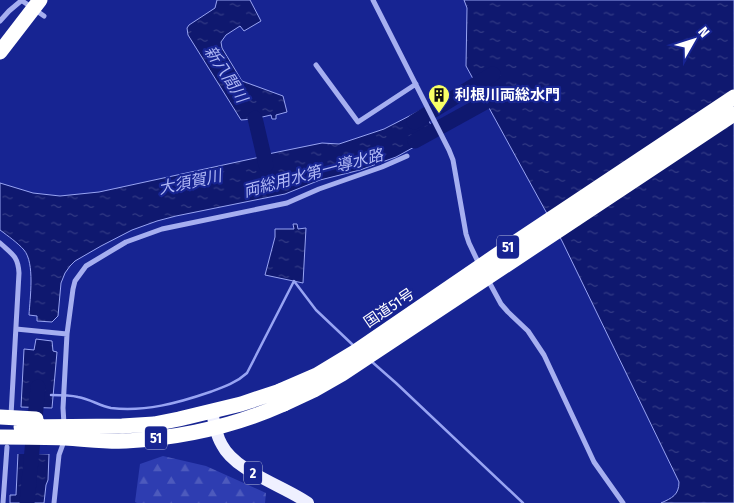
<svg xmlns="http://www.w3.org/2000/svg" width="734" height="503" font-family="'Fira Sans Condensed','Noto Sans JP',sans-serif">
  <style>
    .forest { fill: url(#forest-firs) }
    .water { fill: url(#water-ripples); stroke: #98a4f3 }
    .pier { fill: #172492 }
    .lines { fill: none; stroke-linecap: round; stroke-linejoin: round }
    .stream { stroke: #98a4f3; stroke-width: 2.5 }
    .river { stroke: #0f186f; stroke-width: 15 }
    .street { stroke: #a6aff0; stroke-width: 5 }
    .primary { stroke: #eff0ff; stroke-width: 12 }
    .highway { stroke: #fff; stroke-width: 15 }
    .highway-bridge { stroke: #fff; stroke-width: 15 }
    .labels { text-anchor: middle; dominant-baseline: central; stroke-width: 4.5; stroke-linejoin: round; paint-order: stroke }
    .shield { fill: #172492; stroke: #b9bdde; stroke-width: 1 }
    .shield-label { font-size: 14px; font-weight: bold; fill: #fff }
    .poi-label { font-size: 15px; font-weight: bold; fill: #fff; stroke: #172492; text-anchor: start }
    .street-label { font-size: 15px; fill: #fff; stroke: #172492 }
    .water-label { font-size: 16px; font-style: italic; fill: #b2baf7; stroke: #172492 }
  </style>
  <defs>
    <pattern id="forest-firs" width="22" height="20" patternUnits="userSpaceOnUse" patternTransform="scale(1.25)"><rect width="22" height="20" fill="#2e3db1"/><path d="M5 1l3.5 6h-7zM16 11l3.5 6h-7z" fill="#4d5abd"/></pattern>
    <pattern id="water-ripples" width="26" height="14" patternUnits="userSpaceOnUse" patternTransform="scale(1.25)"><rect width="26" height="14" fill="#0f186f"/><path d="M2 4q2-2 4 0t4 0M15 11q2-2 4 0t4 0" fill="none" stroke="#333b85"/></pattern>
  </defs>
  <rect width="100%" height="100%" fill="#172492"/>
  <!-- forest -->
  <path class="forest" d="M163,456l43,10 60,27 -1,10h-128l-2,-1 5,-38z"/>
  <!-- water -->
  <path class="water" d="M217,0h33l11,21 -17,10 -4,-5 -14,9 -5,7 1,6 20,33 41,15 4,16 -11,3v4h-4l-1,-4 -13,3 5,18 -6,1 -4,-18 -12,1 -53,-85 -1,-7 2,-3 26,-17z
    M464,0h270v503h-73c11,-5 18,-8 18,-21l-117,-241 -96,-175 1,-58z
    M423,109l13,26 -40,22 -36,13 -40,10 -35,14 -109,22 -19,5 -25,9 -31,16 -26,15 -5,5 -5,7 -4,10 -3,33 -6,6 -15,-1v-5l-8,-1c1,-17 6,-52 -5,-65 -6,-7 -16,-14 -24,-20v-47l33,10 27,3 39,-4 161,-35 -1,-3 7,-2 2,2 54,-11 17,1 45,-15z
    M293,224h4l1,5 8,-1 -3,55 -38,-8 10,-38v-8h19z
    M36,339l16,2 1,10 4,1 -5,56 -31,-1 3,-58 10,1z
    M18,453l31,1 -1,26 -2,5 -2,18h-34v-8h6z"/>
  <!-- pier -->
  <path class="pier" d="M18,451l31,1 2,2h-36l1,-2z"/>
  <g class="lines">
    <!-- stream -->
    <path class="stream" d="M371,361l25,22 127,120
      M51,395c9,0 19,0 27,2 12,2 22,9 33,11 34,4 67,-5 99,-16 14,-5 26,-9 37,-19l47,-92 22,29 38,36"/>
    <!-- river -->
    <path class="river" d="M255,118l11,47
      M414,122l79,-48
      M415,141l87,-48
      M27,503l11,-116"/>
    <!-- street -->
    <path class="street" d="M21,0l23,16
      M373,0l76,150 4,10 13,74 3,9 10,21
      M0,21l9,-10 13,-11
      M316,65l42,57 58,-38
      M0,243c12,11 18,13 19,30l-8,142
      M488,280l13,24 7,8 20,19 16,24 50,107 29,41
      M16,329l51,5
      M64,424l-1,-16 4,-74 6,-45 2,-8 11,-15 40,-24 36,-13 125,-26 32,-14 63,-22 25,-11
      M3,503l4,-56
      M54,503l5,-48 4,-11v-4"/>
    <!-- primary -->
    <path class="primary" d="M212,411c2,12 4,24 10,34 13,26 62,41 86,58"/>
    <!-- highway -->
    <path class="highway" d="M0,52l40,-52
      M0,417l36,2
      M21,427l101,-1 32,-2 25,-5 62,-15 39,-13
      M0,437c22,0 43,0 65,1 20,1 40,4 61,3 54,-3 109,-15 158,-37"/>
    <!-- highway-bridge -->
    <path class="highway-bridge" d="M280,391l37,-16 38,-23 155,-106 224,-149
      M284,404l30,-14 28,-16 392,-260"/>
  </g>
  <!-- icons -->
  <defs>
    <g id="building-pin" transform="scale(1.125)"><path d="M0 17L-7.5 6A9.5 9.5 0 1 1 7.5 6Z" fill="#f8ff65" stroke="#172492"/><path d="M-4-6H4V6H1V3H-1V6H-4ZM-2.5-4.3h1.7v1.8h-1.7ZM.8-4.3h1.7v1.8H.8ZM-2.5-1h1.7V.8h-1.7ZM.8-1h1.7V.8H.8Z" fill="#111"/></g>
  </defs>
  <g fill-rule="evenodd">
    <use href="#building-pin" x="439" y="95"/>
  </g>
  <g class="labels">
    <!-- shield labels -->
    <g class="shield">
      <rect x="497" y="235.5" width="22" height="23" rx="4"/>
      <rect x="145" y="426.5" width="22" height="23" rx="4"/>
      <rect x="244" y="461.5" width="18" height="23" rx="4"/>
    </g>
    <g class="shield-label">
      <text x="508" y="247">51</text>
      <text x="156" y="438">51</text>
      <text x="253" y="473">2</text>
    </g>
    <!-- poi labels -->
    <g class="poi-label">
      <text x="455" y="95">利根川両総水門</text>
    </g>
    <!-- street labels -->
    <g class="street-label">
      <text transform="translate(389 308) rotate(-34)">国道51号</text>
    </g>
    <!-- water labels -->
    <g class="water-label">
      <text transform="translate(226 74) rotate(57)">新八間川</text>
      <text transform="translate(313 173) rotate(-15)">両総用水第一導水路</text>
      <text transform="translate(190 182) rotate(-12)">大須賀川</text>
    </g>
  </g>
  <!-- north arrow -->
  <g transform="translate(694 40) rotate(51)" stroke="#172492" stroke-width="4" paint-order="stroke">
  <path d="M0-4L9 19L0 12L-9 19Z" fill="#ffffff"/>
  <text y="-8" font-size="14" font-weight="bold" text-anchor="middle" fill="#ffffff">N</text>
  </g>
</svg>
